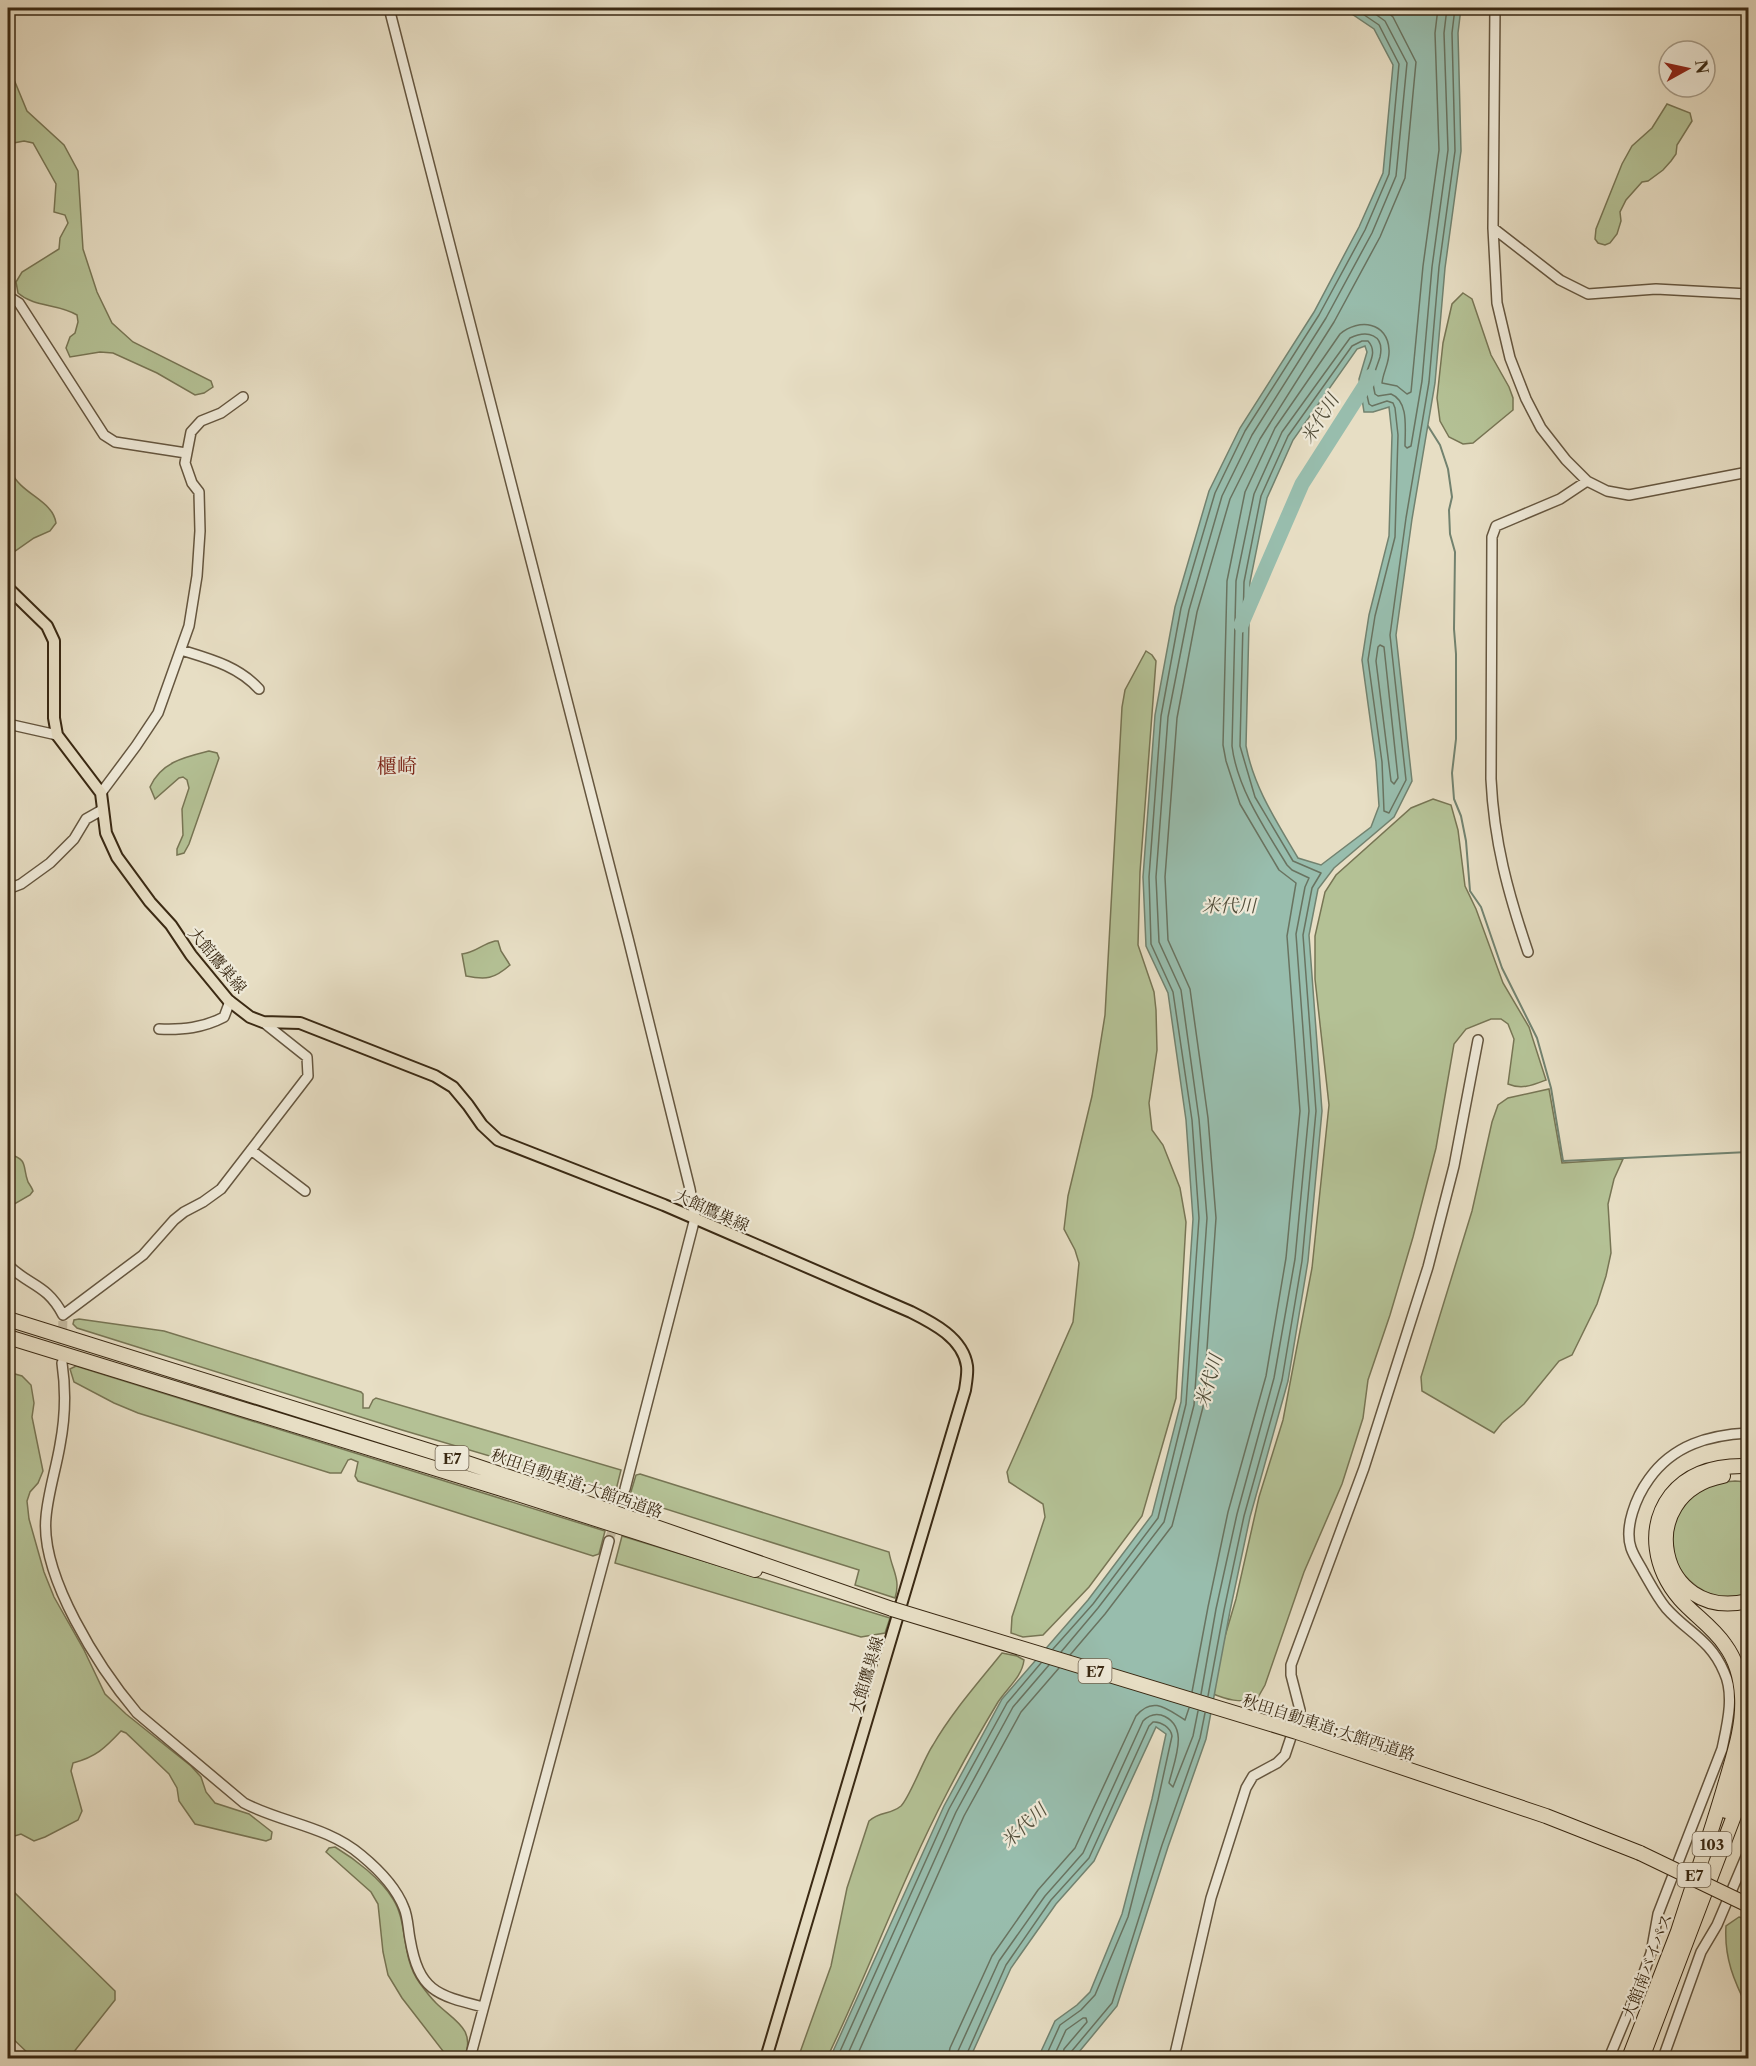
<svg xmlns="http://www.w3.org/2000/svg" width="1756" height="2066" font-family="'Libre Caslon Text','Noto Serif JP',serif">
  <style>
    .green { fill: #b4c195; stroke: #777554; stroke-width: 1.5 }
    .water { fill: #98bdad; stroke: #72826f; stroke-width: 1.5; fill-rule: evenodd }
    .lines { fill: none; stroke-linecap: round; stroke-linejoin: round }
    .shore { stroke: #697360; stroke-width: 1.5 }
    .stream { stroke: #72826f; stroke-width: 2 }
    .river { stroke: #98bdad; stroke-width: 15 }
    .minor-tunnel { stroke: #c4baa1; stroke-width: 9; stroke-dasharray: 9 4.5; stroke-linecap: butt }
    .minor-casing { stroke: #65563f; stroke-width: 12 }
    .major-casing { stroke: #3a2913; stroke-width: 14 }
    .highway-casing { stroke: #3a2913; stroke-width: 16 }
    .minor { stroke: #efead9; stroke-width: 9 }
    .major { stroke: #e7dec4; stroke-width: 10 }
    .highway { stroke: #e7dec4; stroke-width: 14 }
    .highway-bridge-casing { stroke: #3a2913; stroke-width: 16; stroke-linecap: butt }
    .highway-bridge { stroke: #e7dec4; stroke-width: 14 }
    .labels { text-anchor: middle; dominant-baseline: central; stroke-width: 4.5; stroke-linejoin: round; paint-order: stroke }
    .shield { fill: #efead9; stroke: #70634e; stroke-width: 1.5 }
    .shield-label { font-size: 15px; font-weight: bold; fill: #3a2913 }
    .street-label { font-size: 16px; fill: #3a2913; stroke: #efead9 }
    .water-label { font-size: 18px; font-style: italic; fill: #524e3a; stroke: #efead9 }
    .quarter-label { font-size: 20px; fill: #7a1f14; stroke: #efead9 }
  </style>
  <rect width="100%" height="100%" fill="#e7dec4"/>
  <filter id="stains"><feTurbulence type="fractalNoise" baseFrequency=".00333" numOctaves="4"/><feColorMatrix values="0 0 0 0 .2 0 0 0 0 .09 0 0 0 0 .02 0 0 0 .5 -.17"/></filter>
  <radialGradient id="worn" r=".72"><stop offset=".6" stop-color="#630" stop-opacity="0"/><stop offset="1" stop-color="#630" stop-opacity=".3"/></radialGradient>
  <!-- green -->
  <path class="green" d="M8,65l19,46 37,34 14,26 5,78 14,43 15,31 21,19 78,39 2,6 -9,6 -9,2 -38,-22 -44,-20 -13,-1 -30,5 -4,-9 4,-11 5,-4 3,-11 -1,-7c-20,-12 -42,-7 -59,-22l-2,-11 6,-10 37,-23 1,-11 8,-15 -3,-8 -11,-3 2,-28 -23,-41 -9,-2 -16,3v-12l5,-5v-9l-5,-12z
    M1667,104l23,9 2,8 -15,24 -1,9 -5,7 -8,9 -15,11 -6,1 -16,18 -6,12 1,9 -4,13 -7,9 -5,2 -7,-2 -3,-4 1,-10 26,-65 10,-18 20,-18z
    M1463,293l9,6 19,56 18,32 4,11v12l-40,33 -10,1 -14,-7 -9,-16 -3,-23 6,-55 9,-39z
    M8,469l3,2c9,23 42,29 45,52l-6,8 -16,7 -26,18z
    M1146,651l6,4 4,6 -16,211 -2,73 16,47 2,18 1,40 -8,53 3,27 11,15 17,43 6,34 -10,176 -34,118 -53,71 -46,48 -20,2 -12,-4 1,-16 33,-100 -2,-13 -34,-22 -2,-10 66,-150 6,-59 -4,-13 -11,-21 4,-33 24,-100 13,-81 17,-308 3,-17z
    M209,751l8,2 2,5 -30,86 -5,9 -7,2v-6l6,-14 -1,-26 7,-21 -2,-8 -4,-3 -4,1 -24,21 -5,-12c11,-25 35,-30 59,-36z
    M1433,799l18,6 7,25 7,56 11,23 27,74 26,44 17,53c-13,5 -24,10 -38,4l6,-45 -6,-15 -7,-5h-10l-25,10 -12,15 -18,104 -23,89 -23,78 -22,65 -5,38 -21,66 -38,88 -39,113 -8,14c-17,4 -30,1 -46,-6l4,-23 21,-71 23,-102 24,-77 29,-152 17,-163 -14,-126v-43l10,-44 11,-17 75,-67z
    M495,941h3l3,10 9,14c-16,14 -24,15 -44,11l-4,-22c13,-1 20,-10 33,-13z
    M1549,1089l13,74 61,-4 -9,20 -6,25 3,49 -5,23 -9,28 -25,51 -13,6 -35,43 -22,19 -8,10 -72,-42 -1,-14 51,-166 20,-89 6,-17 10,-7z
    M8,1151l1,3c20,6 13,12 19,28 2,3 4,6 5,9l-3,4 -19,11 -3,-1z
    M79,1319l85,12 197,61 2,2v14h6l4,-8 3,-2 245,72 -5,20 -5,2 -209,-62 -325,-102 -4,-4 1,-4z
    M76,1366l529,165 -6,23 -6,2 -235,-75 -3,-5 3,-14 -7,-3 -3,1 -7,13h-11l-192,-60 -24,-10 -40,-21 -4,-13z
    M8,1372l14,4 9,9 3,18 -2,14 11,54 -5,12 -8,9 -3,9 2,18 15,53 10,25 30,53 21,44 21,20 65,52 10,11 5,15 9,11 34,11 23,18 -1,7 -5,2 -71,-17 -16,-23 -2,-13 -8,-14 -43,-41 -5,-2c-16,17 -25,26 -48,32l-2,8 11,40 -4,9 -33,17 -11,4 -13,-7 -13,4z
    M640,1474l249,78c3,18 12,27 6,46l-40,-13 4,-15 -228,-72 -1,-3 6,-20z
    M1735,1481l13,1v113c-5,1 -12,3 -18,4 -8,0 -18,-4 -26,-8 -45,-25 -42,-82 4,-105 8,-4 18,-4 27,-5z
    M622,1536l268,82 -5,15 -24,4 -246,-74z
    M1002,1653l15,3 7,4c-2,17 -17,28 -26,42 -18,30 -35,60 -51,91 -45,86 -78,178 -120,265h-29l33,-92 16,-78 22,-67c11,-10 21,-6 32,-15 9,-9 23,-48 32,-61 19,-33 45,-62 69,-92z
    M8,1846c9,14 0,29 5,45l102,100v9l-46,58h-36l-25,-24z
    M335,1847c20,12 46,32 58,52 15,23 8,58 26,83 5,7 11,15 17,21 17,17 41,26 28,55h-24l3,-7 -41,-53 -14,-23 -5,-23 -5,-48 -7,-12 -45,-40 3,-4z
    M1739,1917l9,3v89c-14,-28 -24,-51 -22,-83z"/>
  <!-- water -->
  <path class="water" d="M1343,8h118l-3,25 3,118 -16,117 -10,115 -23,136 -16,116 16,146 -18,36 -60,51 -16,21 -9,46 13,176 -14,150 -20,120 -38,136 -20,94 -24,128 -38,108 -51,159 -43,52h-36l17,-37 22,-16 13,-13 32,-78 30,-115 14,-65 -10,-7 -62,134 -38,43 -45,64 -41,90h-140l114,-252 58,-107 86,-99 64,-85 29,-113 12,-183 -7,-99 -18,-127 -22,-47 -3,-69 12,-162 20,-108 34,-116 31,-63 74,-116 45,-85 24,-54 10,-108 -19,-36zM1365,346l2,6 -8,27 5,33h9l16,-5 3,28 -3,101 -20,79 -7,45 14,102 3,44 -8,21 -50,38 -23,-7c-21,-36 -44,-70 -52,-112l4,-164 17,-84 26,-58 64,-91z"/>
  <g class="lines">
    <!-- shore -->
    <path class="shore" d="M1380,645l4,2 14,131 -4,6 -3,-3 -15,-120 2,-14z
      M1053,1649l40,-45 65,-86 28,-114 13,-186 -7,-98 -19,-128 -22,-48 -2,-67 12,-161 20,-108 34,-115 30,-62 74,-116 46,-85 24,-56 10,-110 -20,-39 -25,-17
      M1061,1652l37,-44 66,-86 30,-117 13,-187 -8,-99 -18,-129 -22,-48 -3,-65 12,-160 21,-107 33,-114 30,-61 74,-117 46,-85 24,-57 11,-113 -22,-42 -18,-13
      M1070,1655l35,-41 67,-88 31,-119 13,-189 -8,-100 -18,-129 -22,-49 -3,-63 12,-159 20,-106 33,-113 30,-60 74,-117 46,-85 25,-59 11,-116 -23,-45 -10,-9
      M1192,1692l16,-85 20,-95 38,-136 20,-118 14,-147 -13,-175 9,-53 -17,-13 -39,-66 -14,-43 -3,-16 4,-164 18,-89 30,-64 65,-94c19,-16 48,-12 49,16 1,12 -6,22 -7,33l15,3 10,8 4,-2 12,-126 16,-116 -4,-117 3,-25
      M1201,1694l15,-85 21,-95 37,-136 21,-119 14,-148 -13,-177 9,-47 4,-9 -17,-8 -5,-5c-22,-36 -50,-77 -55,-119l4,-165 18,-87 28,-62 68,-94c17,-8 35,-4 30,19 -2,7 -6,15 -7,23 0,4 1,10 2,14l3,2 13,-2c18,7 14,35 14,52l2,2 4,-2 11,-65 10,-114 16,-117 -4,-117 3,-25
      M1208,1696l16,-86 20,-94 38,-136 20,-119 14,-150 -13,-176 9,-47 9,-15 -28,-12 -38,-64 -15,-51 4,-164 17,-86 27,-60 64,-90 10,-5h6c11,12 -1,24 -3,38 0,8 2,17 4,25l3,2 15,-5 6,2 2,5 3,27 -3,102 -20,79 -7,44 14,102 2,49 5,2 17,-33 -16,-145 16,-117 23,-136 10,-115 16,-116 -3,-118 3,-25
      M837,2058l112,-249 58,-106 34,-40
      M846,2058l110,-246 57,-105 36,-42
      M856,2058l108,-242 57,-104 38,-44
      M948,2058l2,-10 42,-92 46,-66 37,-42 61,-132c17,-21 32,-6 49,4l4,-12
      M957,2058l1,-7 41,-90 46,-65 38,-43 60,-132c5,-5 10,-8 18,-6 30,10 13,46 8,68l4,4 20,-51 5,-25
      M965,2058l41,-93 45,-65 38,-42 60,-132 4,-4c8,-1 18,6 19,14l-14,64 -30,117 -33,78 -14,15 -21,15 -15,33
      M1053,2058l13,-28 17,-12h3l1,4 -23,27 -2,9
      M1070,2058l1,-6 41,-49 50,-158 38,-107 5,-25"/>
    <!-- stream -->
    <path class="stream" d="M1428,426l12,19 8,24 4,28 -3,13 1,24 5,18 -1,77 2,25v85l-4,34 2,26 7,17 5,25 4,50 11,16 21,61 35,70 14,50 12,73 185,-9"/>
    <!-- river -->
    <path class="river" d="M1241,625l61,-141 69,-108"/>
    <!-- minor-tunnel -->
    <path class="minor-tunnel" d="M62,1357l1,-42
      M609,1541l16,-52"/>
    <!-- minor casing -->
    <g class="minor-casing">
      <path id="minor" d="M389,8l239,930 62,251 5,29 -70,271
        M1495,8l-2,220 4,75 13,55 16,41 15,29 25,32 21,21 -27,18 -64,27 -4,11 -1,242c3,63 17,114 37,173
        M1493,228l67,52 28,14 68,-5 92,5
        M8,296l11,7 85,132 11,7 71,11
        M1587,481l20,10 22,4 119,-23
        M181,650c29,9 57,16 78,39
        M8,724l49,11
        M101,793l35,-47 22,-33 31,-87 8,-50 3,-45 -1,-39 -7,-9 -7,-20 6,-31 10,-11 20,-8 22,-16
        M8,889l13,-5 29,-21 24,-24 12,-20 16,-9
        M159,1029c24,1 44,-1 65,-12l6,-16
        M251,1150l54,41
        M8,1265c21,21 39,19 55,50l80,-60 31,-35 10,-8 19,-10 18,-13 87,-113 -1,-19 -44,-35
        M62,1363c4,27 3,56 -2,82 -4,24 -12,48 -14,72 -6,59 53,151 91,196l107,90c38,20 83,23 117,52 17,14 35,32 43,53 4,9 4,21 6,31 9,52 26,56 73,68
        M470,2058l139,-517
        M1174,2058l37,-160 35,-110 7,-12 24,-13 8,-8 15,-45 -9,-35v-10l73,-197 64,-201 26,-101 24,-126
        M1609,2058l30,-72 12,-33 7,-39 64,-165c5,-24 13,-54 2,-77 -14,-33 -37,-40 -58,-64 -9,-11 -15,-23 -22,-35 -4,-8 -10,-16 -13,-25 -7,-21 5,-51 18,-69 24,-34 60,-44 99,-46
        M1663,2058l38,-106 16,-27 31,-73"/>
    </g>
    <!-- major casing -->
    <g class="major-casing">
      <path id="major" d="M8,588l39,38 7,15v77l3,17 44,58 5,40 11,24 33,45 21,23 20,30 37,45 22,17 13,5 37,1 135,53 18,11 15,18 14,20 16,15 166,65 247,107c22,11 52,26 56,54 1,7 -1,17 -2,24l-199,668"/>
    </g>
    <!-- highway casing -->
    <g class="highway-casing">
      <path id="highway" d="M8,1319l444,139 126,42 314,109
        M8,1337l494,152 253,81
        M1723,1476c-92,18 -65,147 25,125
        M1297,1732l249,84 94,37
        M1726,1811l22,-61
        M1676,1938c16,-51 34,-101 49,-153 8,-28 19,-58 17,-89 -1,-18 -6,-36 -17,-51 -12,-18 -31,-30 -45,-46 -25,-29 -34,-71 -9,-104 19,-24 48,-30 77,-29
        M1629,2058l50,-129
        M1642,2058l106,-279"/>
    </g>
    <!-- minor -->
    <use href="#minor" class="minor"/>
    <!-- major -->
    <use href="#major" class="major"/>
    <!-- highway -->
    <use href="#highway" class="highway"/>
    <!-- highway-bridge casing -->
    <g class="highway-bridge-casing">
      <path id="highway-bridge" d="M892,1609l405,123
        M1640,1853l106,51"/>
    </g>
    <!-- highway-bridge -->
    <use href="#highway-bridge" class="highway-bridge"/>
  </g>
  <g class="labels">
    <!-- shield labels -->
    <g class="shield">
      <rect x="435.5" y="1446" width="33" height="24" rx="4.5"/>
      <rect x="1078.5" y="1659" width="33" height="24" rx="4.5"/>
      <rect x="1692.5" y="1832" width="39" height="24" rx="4.5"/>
      <rect x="1677.5" y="1863" width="33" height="24" rx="4.5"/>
    </g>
    <g class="shield-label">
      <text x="452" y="1458">E7</text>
      <text x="1095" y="1671">E7</text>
      <text x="1712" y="1844">103</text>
      <text x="1694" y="1875">E7</text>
    </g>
    <!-- street labels -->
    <g class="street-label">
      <text transform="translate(218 960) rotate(50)">大館鷹巣線</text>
      <text transform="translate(712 1210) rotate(24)">大館鷹巣線</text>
      <text transform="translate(577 1483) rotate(19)">秋田自動車道;大館西道路</text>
      <text transform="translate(866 1675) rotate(-73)">大館鷹巣線</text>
      <text transform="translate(1329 1727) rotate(18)">秋田自動車道;大館西道路</text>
      <text transform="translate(1647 1966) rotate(-69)">大館南バイパス</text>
    </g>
    <!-- water labels -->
    <g class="water-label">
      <text transform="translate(1320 419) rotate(-58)">米代川</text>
      <text x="1229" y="906">米代川</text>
      <text transform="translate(1209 1381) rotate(-74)">米代川</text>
      <text transform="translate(1024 1826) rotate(-43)">米代川</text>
    </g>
    <!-- quarter labels -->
    <g class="quarter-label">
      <text x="397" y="766">櫃崎</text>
    </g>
  </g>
  <!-- margin -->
  <rect width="1756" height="2066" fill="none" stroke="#e7dec4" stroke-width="30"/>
  <rect x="9" y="9" width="1738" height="2048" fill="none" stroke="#3a2913" stroke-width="3"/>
  <rect x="15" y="15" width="1726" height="2036" fill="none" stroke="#3a2913" stroke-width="1.5"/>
  <!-- north arrow -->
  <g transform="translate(1687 69) rotate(82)"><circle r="28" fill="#efead9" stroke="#a79d8a" stroke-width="1.5"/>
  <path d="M0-4.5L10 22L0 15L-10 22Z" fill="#8f2418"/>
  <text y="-9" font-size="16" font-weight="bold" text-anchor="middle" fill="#3a2913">N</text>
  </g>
  <rect width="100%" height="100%" filter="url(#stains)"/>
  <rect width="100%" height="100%" fill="url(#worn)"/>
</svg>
